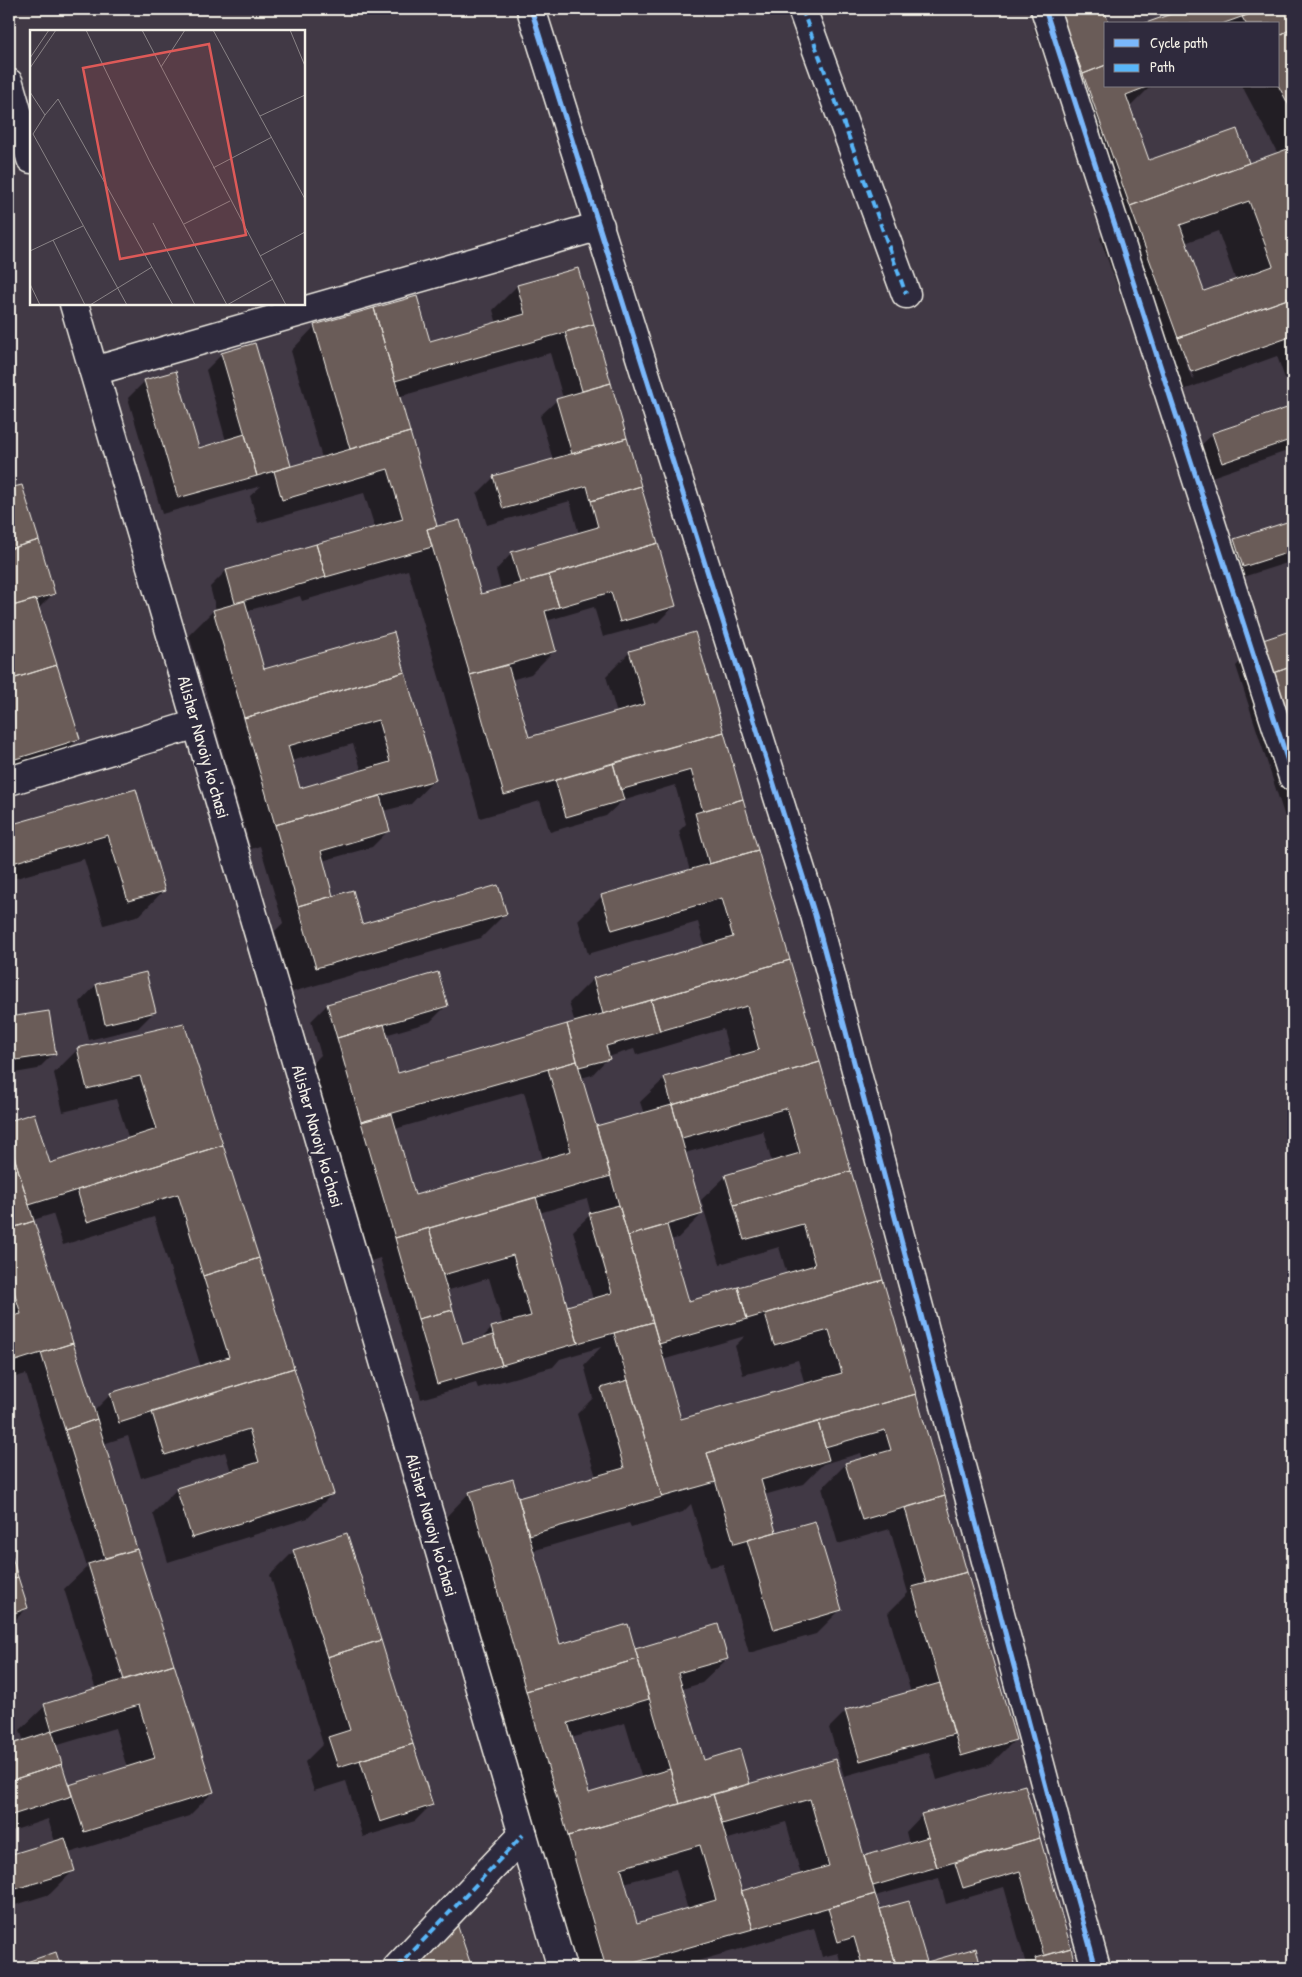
<svg xmlns="http://www.w3.org/2000/svg" width="1302" height="1977" font-family="'Patrick Hand',sans-serif">
  <style>
    .shadow { fill: #0007; fill-rule: evenodd }
    .building { fill: #6b5c59; stroke: #f4f1e8; fill-rule: evenodd }
    .lines { fill: none; stroke-linecap: round; stroke-linejoin: round }
    .minor-casing { stroke: #f4f1e8; stroke-width: 31 }
    .major-casing { stroke: #f4f1e8; stroke-width: 31 }
    .minor { stroke: #2f2a3d; stroke-width: 28 }
    .major { stroke: #2f2a3d; stroke-width: 28 }
    .quiet { stroke: #59b6f9; stroke-width: 4; stroke-dasharray: 8 4; stroke-linecap: butt }
    .cycleway-casing { stroke: #2f2a3d; stroke-width: 8 }
    .cycleway { stroke: #7ab7fb; stroke-width: 5 }
    .labels { text-anchor: middle; dominant-baseline: central; stroke-width: 5; stroke-linejoin: round; paint-order: stroke }
    .street-label { font-size: 18px; fill: #f4f1e8; stroke: #2f2a3d }
    .inset-road { fill: none; stroke: #898386; stroke-width: 1 }
    .view { fill: #de5a58; fill-opacity: 0.15; stroke: #de5a58; stroke-width: 2.5 }
    .inset-edge { fill: none; stroke: #f4f1e8; stroke-width: 2.5 }
  </style>
  <rect width="100%" height="100%" fill="#413945"/>
  <filter id="ink" filterUnits="userSpaceOnUse"><feTurbulence type="fractalNoise" baseFrequency=".02" numOctaves="2"/><feDisplacementMap in="SourceGraphic" scale="10" xChannelSelector="R" yChannelSelector="G"/><feConvolveMatrix kernelMatrix="1 2 1 2 8 2 1 2 1" color-interpolation-filters="sRGB"/></filter>
  <g filter="url(#ink)">
    <!-- shadow -->
    <path class="shadow" d="M1054,9h48l6,15h-2v62h45l-22,22 20,54 95,4 34,-12 -36,-68h36v-62h-131l39,-15h107v379l-4,2 -12,-34 -110,40 -20,-27 -47,-131 7,-7 -73,-202zM1218,231l18,50 -33,11 -18,-49zM1183,355h3l8,23 -2,1z
      M577,269l98,336 -17,17 -55,15 -9,-30 -48,14 9,29 -24,24 -20,6 17,59 89,-25 -11,-38 24,-24 127,198 -3,3 3,-1 258,888 -24,24 -54,16 -8,-28 -85,24 -15,-48 17,-17 65,-18 -23,-80 20,-20 -18,-64 -52,15 -16,-56 24,-24 17,-4 -2,-7 -38,11 -20,20 -39,11 11,38 65,77 -24,24 -67,19 -26,-89 -13,3 -19,-63 -8,8 -52,15 -2,-4 -97,28 28,94 167,14 -25,24 -20,6 21,73 46,23 86,-24 29,97 45,-14 -3,-12 16,-17 102,-29 51,182h-48l-23,-81 -58,17 -7,-26 -64,18 4,15 47,53 49,-14 5,18h-138l-4,-15 -16,4 -8,-29 -141,40h-97l-131,-450 24,-25 43,-12 5,19 79,-23 -19,-63 16,-16 -9,-33 17,-18 -41,12 -7,8 -75,21 -2,-5 -55,16 -41,-141 -9,3 -58,-198 8,-8 -10,-34 16,-16h120l-17,17 -45,13 12,39 178,-51 -6,-20 24,-24 112,-32 -7,-25 -110,32 -10,-34 24,-24 88,-25 -11,-40 7,-7 -11,-39 -53,16 -16,15 -56,16 -10,-31 -60,17 -72,-248 -106,31 -2,-5 -54,15 17,60 130,-37 42,145 -24,25 -28,7 5,20 -16,16 -50,14 10,34 29,30 144,-11 -24,24 -189,54 -17,-61 8,-8 -23,-77 -9,3 -62,-214 24,-24 3,-1 -6,-23 16,-16 149,-43 -11,-35 -106,30 -8,-27 11,-10 -99,28 -34,-116 17,-17 53,68 28,-8 -20,-71 16,-16 32,-10 36,124 32,-10 -31,-107 24,-25 114,17 68,-19 -4,-14 24,-24zM550,353l13,45 -6,2 -17,16 13,44 -59,17 -17,17 10,31 83,-24 9,33 -67,19 -16,17 5,19 -21,6 -44,-67 -38,-131zM353,744l9,28 -63,18 -8,-29zM723,1029l8,30 -66,19 -25,24 4,12 -49,14 -14,-50 11,-3 16,-17v-1l26,-8 2,6zM524,1092l19,68 -129,37 -19,-68zM763,1131l9,32 -46,13 -25,24 19,64 59,-17 8,27 -99,29 -18,-63 8,-2 24,-24 -17,-61zM587,1199l4,15 -18,17 20,68 -26,8 -28,-94zM489,1278l14,47 -11,3 -13,13 -16,5 -17,-55zM745,1336l-10,10 8,29 55,-15 7,25 -125,36 -18,-61zM625,1723l17,56 -54,15 -17,-56zM786,1822l15,53 -60,18 -16,-53zM676,1869l12,41 -52,14 -12,-41z
      M1293,407v42l-87,30 -10,-29 17,-16z
      M21,486l33,107 -16,16 40,130 -16,16 -53,16v-281z
      M1293,521v40l-66,21 -8,-26 16,-16z
      M1293,631v211l-57,-176 24,-24z
      M135,790l29,100 -24,25 -36,10 -20,-66 -75,21v-53z
      M96,985l59,26 -17,17 -49,12 -9,-38z
      M48,1012l6,41 -16,16 -29,5v-55z
      M183,1024l149,470 -24,24 -140,44 -15,-49 24,-24 54,-17 -6,-20 -84,26 -13,-42 -25,8 110,348 -24,24 -120,37 5,17 -24,24 -41,13v-51l46,-14 -7,-23 -39,13v-86l15,-4 -4,-12 25,-24 51,-16 -32,-101 23,-22 -61,-193 -17,5v-257l24,-7 16,50 80,-25 -13,-41 -53,13 -9,-39 24,-24zM53,1214l10,31 91,-28 47,150 -91,28 -17,17 -60,-192zM118,1553v3l-18,5 -1,-2zM91,1578h3l33,107 -2,1zM115,1728l12,40 -59,18 -13,-40z
      M294,1551l137,254 -16,16 -52,16 -17,-56 -32,10 -9,-29 18,-18 -53,-169z
      M9,1552l18,56 -18,18z
      M454,1921l17,47h-64z
      M9,1951l5,16 41,-13 5,14h-51z"/>
    <!-- building -->
    <path class="building" d="M1059,9h45l5,15h-3v41l-23,9z
      M1185,9h78l-41,15h-79z
      M1263,9h30v19l-15,8v-12h-32l-4,-7z
      M1293,28v85l-15,-28v-49z
      M1106,65v21h43l-23,9 23,65 88,-31 12,34 -119,43 -47,-132z
      M1293,147v150l-115,41 -48,-132zM1249,201l24,65 -69,25 -24,-66z
      M578,268l16,56 -199,57 -21,-73 43,-12 13,45 95,-27 -8,-29z
      M1293,297v39l-102,36 -13,-34z
      M374,308l36,124 -60,17 -36,-124z
      M594,324l17,59 -29,8 -17,-59z
      M255,343l36,123 -34,10 -36,-123z
      M176,371l23,77 46,-14 12,42 -79,22 -34,-118z
      M611,383l16,55 -55,16 -16,-55z
      M1293,406v33l-71,24 -10,-30z
      M410,432l27,94 -10,3 5,18 -106,30 -10,-33 87,-25 -15,-50 -106,31 -8,-29z
      M627,438l14,48 -50,15 -4,-15 -84,23 -10,-33z
      M9,445l4,13 -4,2z
      M22,485l17,55 -30,9v-61z
      M641,486l17,57 -138,40 -9,-31 87,-25 -7,-26z
      M460,520l21,74 68,-19 10,32 -14,4 11,40 -86,24 -43,-146z
      M1293,520v31l-50,16 -9,-28z
      M39,540l16,54 -46,13v-58z
      M658,543l18,63 -56,16 -9,-30 -52,15 -10,-32z
      M316,544l10,33 -91,26 -9,-33z
      M36,599l21,66 -48,15v-73z
      M245,601l19,68 130,-37 11,40 -161,46 -31,-108z
      M1293,630v36l-22,8 -11,-33z
      M695,632l29,100 -220,63 -34,-120 38,-10 21,72 116,-33 -16,-53z
      M57,665l23,74 -71,22v-81z
      M1293,666v78l-22,-70z
      M405,672l31,108 -161,45 -31,-107zM378,720l12,42 -90,26 -12,-42z
      M724,732l19,67 -40,12 -12,-41 -71,20 -7,-27z
      M613,763l11,37 -58,17 -11,-37z
      M136,789l29,102 -37,10 -20,-66 -99,29v-39z
      M380,796l10,35 -69,20 12,45 -35,10 -23,-81z
      M743,799l15,51 -49,14 -14,-51z
      M758,850l32,110 -187,54 -10,-36 140,-41 -11,-39 -110,32 -11,-35z
      M498,885l9,29 -191,54 -18,-62 55,-16 9,34z
      M790,960l30,102 -148,43 -8,-28 95,-27 -12,-44 -87,25 -9,-31z
      M146,972l10,40 -51,12 -9,-40z
      M438,972l10,34 -111,32 -10,-34z
      M651,1000l9,31 -54,15 4,13 -31,8 -12,-43z
      M49,1011l7,43 -47,7v-44z
      M184,1023l39,122 -194,60 -20,-65v-19l25,-8 16,50 107,-34 -17,-53 -53,13 -10,-41z
      M384,1024l14,49 169,-49 10,37 -216,61 -24,-84z
      M577,1061l34,115 -216,62 -34,-116 31,-8 23,81 156,-44 -23,-82z
      M820,1062l31,109 -117,34 -9,-30 75,-22 -13,-45 -105,30 -10,-33z
      M672,1105l31,109 -75,22 -32,-110z
      M9,1140l25,81 -25,8z
      M223,1145l36,113 -56,18 -25,-82 -91,28 -10,-32z
      M851,1171l32,109 -136,39 -9,-32 77,-22 -12,-41 -59,16 -10,-35z
      M536,1197l42,146 -76,22 -11,-38 40,-11 -18,-61 -70,20 -14,-47z
      M619,1205l34,117 -75,21 -11,-37 45,-13 -23,-80z
      M34,1221l39,122 -64,20v-46l12,-3 -12,-39v-46z
      M667,1225l22,76 49,-14 9,32 -88,25 -31,-108z
      M429,1228l24,82 -35,9 -23,-81z
      M259,1258l35,110 -175,55 -9,-30 119,-36 -26,-81z
      M883,1280l33,114 -209,59 9,29 -54,15 -48,-164 39,-11 28,97 161,-46 -13,-43 -55,15 -9,-31z
      M453,1310l10,34 30,-9 9,30 -65,19 -19,-65z
      M73,1343l24,76 -32,11 -24,-77z
      M294,1368l40,126 -142,44 -16,-50 83,-26 -10,-33 -84,26 -13,-43z
      M628,1380l34,117 -133,38 -11,-37 106,-30 -23,-80z
      M916,1394l29,102 -83,24 -17,-57 46,-13 -6,-20 -60,17 -7,-25z
      M97,1419l40,130 -32,9 -40,-128z
      M818,1422l11,38 -68,20 15,52 -42,12 -27,-91z
      M513,1479l47,165 68,-20 10,35 -112,32 -57,-199z
      M945,1496l22,76 -41,11 -21,-75z
      M815,1521l27,89 -68,20 -27,-90z
      M347,1533l34,107 -54,17 -34,-107z
      M9,1547l9,30 -9,3z
      M137,1549l37,115 -50,16 -36,-116z
      M967,1572l49,168 -55,16 -49,-169z
      M18,1577l10,31 -19,7v-35z
      M718,1624l10,35 -50,14 26,87 36,-11 10,35 -70,20 -45,-155z
      M381,1640l32,104 -75,23 -10,-30 22,-7 -23,-73z
      M638,1659l11,40 -81,24 21,70 81,-24 10,35 -112,32 -42,-145z
      M174,1664l40,128 -130,40 -15,-47 86,-27 -16,-53 -87,26 -8,-27z
      M940,1683l14,51 -94,27 -15,-51z
      M52,1731l10,33 -53,17v-36z
      M413,1744l20,61 -53,17 -20,-62z
      M836,1759l39,135 -122,35 -12,-38 88,-25 -19,-67 -88,25 -9,-30z
      M62,1764l10,32 -63,20v-35z
      M1025,1785l15,53 -103,29 -16,-53z
      M713,1794l40,135 -137,39h-10l-38,-132zM700,1845l16,55 -79,23 -16,-55z
      M928,1837l9,30 -64,19 -9,-30z
      M65,1838l10,33 -66,20v-36z
      M1040,1838l31,110 -27,8 -24,-85 -57,17 -8,-25z
      M875,1894l5,15 17,59h-34l-9,-31 -16,5 -10,-34z
      M909,1901l18,61 49,-14 5,20h-84l-17,-59z
      M455,1918l17,50h-66z
      M9,1947l6,19 -6,2z
      M1071,1948l5,20h-38l-3,-10z
      M56,1952l5,16h-52z"/>
    <g class="lines">
      <!-- minor casing -->
      <g class="minor-casing">
        <path id="minor" d="M531,9l284,906 240,906 41,147
          M802,9l104,285
          M1045,9l248,768
          M94,371l506,-145
          M9,781l188,-57
          M397,1968l126,-133"/>
      </g>
      <!-- major casing -->
      <g class="major-casing">
        <path id="major" d="M9,83l22,76
          M74,304l488,1664"/>
      </g>
      <!-- minor -->
      <use href="#minor" class="minor"/>
      <!-- major -->
      <use href="#major" class="major"/>
      <!-- quiet -->
      <path class="quiet" d="M802,9l104,285
        M397,1968l126,-133"/>
      <!-- cycleway casing -->
      <g class="cycleway-casing">
        <path id="cycleway" d="M531,9l284,906 240,906 41,147
          M1045,9l248,768"/>
      </g>
      <!-- cycleway -->
      <use href="#cycleway" class="cycleway"/>
    </g>
  </g>
  <g class="labels">
    <!-- street labels -->
    <g class="street-label">
      <text transform="translate(204 747) rotate(74)">Alisher Navoiy ko'chasi</text>
      <text transform="translate(318 1136) rotate(74)">Alisher Navoiy ko'chasi</text>
      <text transform="translate(432 1525) rotate(74)">Alisher Navoiy ko'chasi</text>
    </g>
  </g>
  <!-- overview -->
  <g transform="translate(30 30)">
    <rect width="275" height="275" fill="#413945"/>
    <path class="inset-road" d="M56,0l64,132 77,143 46,-26M112,0l144,275M183,0l92,169M260,0l15,36M0,28l19,-28M131,37l24,-37M0,38l26,-38M0,62l15,23 -12,19 94,171M15,85l13,-16 115,206M230,86l45,-21M183,138l59,-31M123,193l42,82M154,194l46,-23M23,210l32,65M0,221l53,-25M230,226l45,-24M0,254l10,21M60,275l62,-38"/>
    <path class="view" d="M179,14l37,191 -126,24 -37,-191z"/>
    <rect width="275" height="275" class="inset-edge"/>
  </g>
  <!-- margin -->
  <rect width="1302" height="1977" fill="none" stroke="#2f2a3d" stroke-width="30"/>
  <rect x="15" y="15" width="1272" height="1947" fill="none" stroke="#f4f1e8" stroke-width="2" filter="url(#ink)"/>
  <!-- legend -->
  <rect x="1104" y="22" width="175" height="65" fill="#2f2a3d" stroke="#7e7a81"/>
  <rect x="1114" y="39" width="25" height="8" fill="#7ab7fb" stroke="#7e7a81"/>
  <text x="1150" y="48" font-size="15" fill="#f4f1e8">Cycle path</text>
  <rect x="1114" y="64" width="25" height="8" fill="#59b6f9" stroke="#7e7a81"/>
  <text x="1150" y="72" font-size="15" fill="#f4f1e8">Path</text>
</svg>
